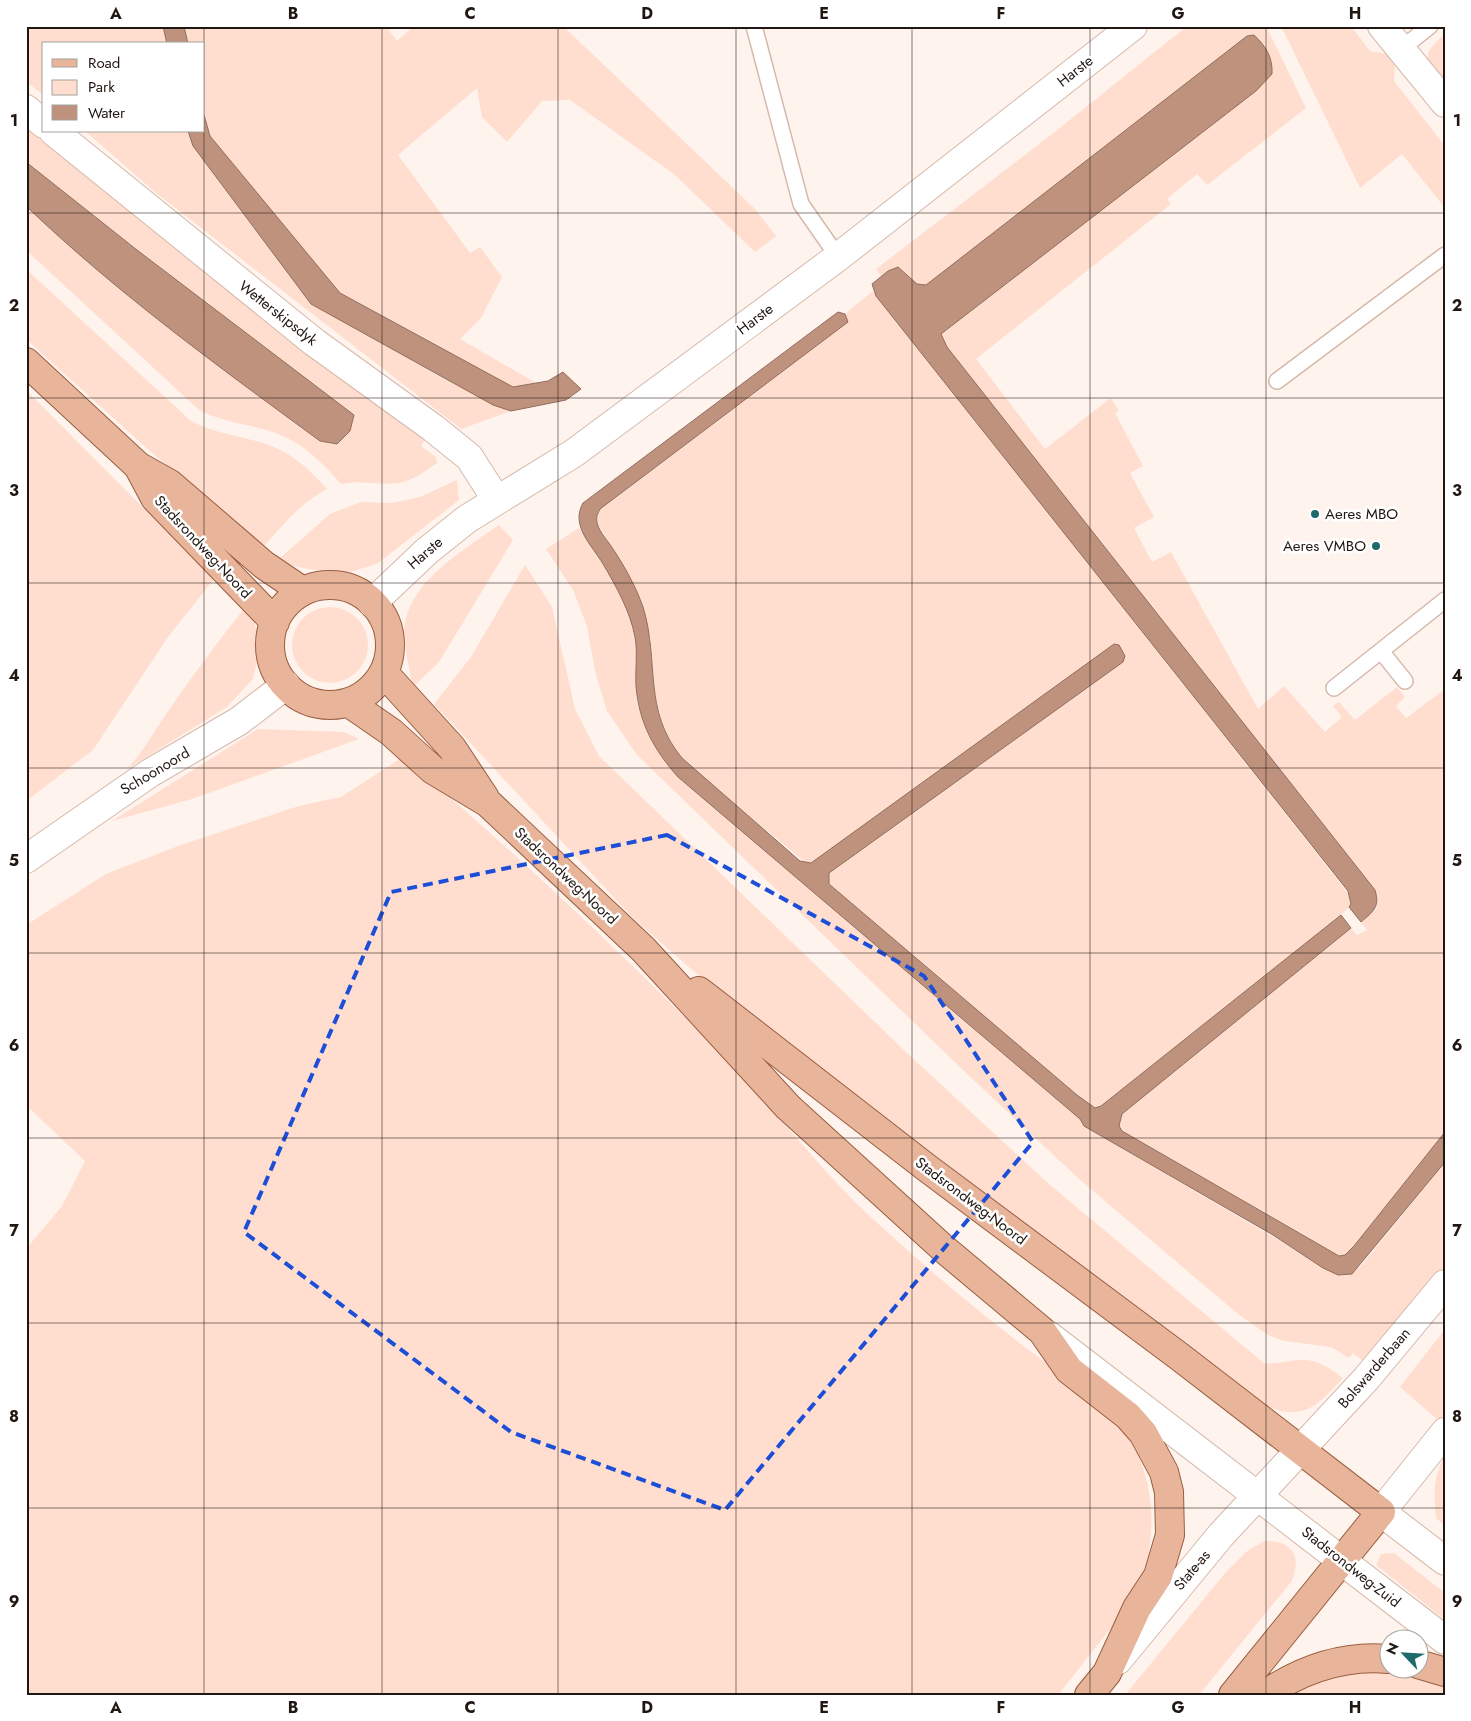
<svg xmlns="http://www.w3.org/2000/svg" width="1471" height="1721" font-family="Jost,sans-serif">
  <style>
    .green { fill: #ffdecf }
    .water { fill: #bf927d; stroke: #906d5d }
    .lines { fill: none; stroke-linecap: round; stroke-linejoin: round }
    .lane-casing { stroke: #d5b9ab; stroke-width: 18 }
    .street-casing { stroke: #d5b9ab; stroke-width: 30 }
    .secondary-casing { stroke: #d5b9ab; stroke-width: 30 }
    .primary-casing { stroke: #995e40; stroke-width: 30 }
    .lane { stroke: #fff; stroke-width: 15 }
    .street { stroke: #fff; stroke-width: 28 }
    .secondary { stroke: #fff; stroke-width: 28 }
    .primary { stroke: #e8b59b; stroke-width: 28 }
    .marked { fill: none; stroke: #1d4ed8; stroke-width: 4; stroke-dasharray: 10 6; stroke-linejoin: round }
    .grid { fill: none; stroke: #211712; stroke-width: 1; stroke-opacity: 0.55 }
    .poi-dot { fill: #1e6a6c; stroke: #fff; stroke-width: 2 }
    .labels { text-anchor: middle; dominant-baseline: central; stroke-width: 5; stroke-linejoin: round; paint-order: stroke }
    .street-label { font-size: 15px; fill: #211712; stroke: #fff }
    .poi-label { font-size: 15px; fill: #211712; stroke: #fff; text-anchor: start }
    .neatline { fill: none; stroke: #211712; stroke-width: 2 }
    .grid-label { font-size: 16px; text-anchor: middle; font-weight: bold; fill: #211712 }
  </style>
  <rect width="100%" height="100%" fill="#fff3ed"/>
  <!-- green -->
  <path class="green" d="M26,26h137l4,18h-123v52l-18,-15z
    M184,26h202l11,15 17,-15h149l192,183 21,27 -21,16 -80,-77 -105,-75 -28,1 -35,41 -25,-25 -5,-29 -79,67 72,98 10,-6 22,30 -21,41 -21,21 76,44 -23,4 -173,-94 -8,-8 -122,-149 -6,-21v-71h-16z
    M1187,26h79l40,82 -99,77 -10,-11 -30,25 4,5 -195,155 69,90 66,-51 8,13 -4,2 28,53 -13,7 24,44 -20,11 18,34 19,-10 87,157 26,-23 41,46 17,-15 -9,-11 6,-4 16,18 42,-33 8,10 -9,9 10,12 39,-29v443l-91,114 -9,9 -6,1 -217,-125 -3,-5 3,-12 229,-186 6,7 10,-5 -6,-8 16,-13 -2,-19 -428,-543 -6,-13 331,-269 -8,-20 -17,-8 -321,248 -9,-1 -19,-17 -17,9 -5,-7 180,-138z
    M1281,26h70l19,25 17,3 8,10 -1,17 51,65v62l-43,-54 -42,34z
    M1445,34v52c-19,-24 -27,-30 0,-52z
    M26,125l91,75 309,238 -5,8 15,11 1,6c-12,8 -23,17 -38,20 -19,3 -36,-4 -58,1 -19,-22 -39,-42 -68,-52 -25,-8 -51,-10 -74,-22l-173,-160v-44c91,87 193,161 294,235l17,3 -200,-194 -111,-88z
    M85,131h103l5,15 118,158 182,101 18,6 -50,18 -305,-236z
    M26,269l165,152c25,13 51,15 78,24 24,9 41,25 58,44 -26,13 -44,36 -63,57l-112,-93 -126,-114z
    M873,291l478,606v8l-10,10 -240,191 -6,2 -18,-13 -248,-211v-11l293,-211 -3,-17 -5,-1 -299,217 -9,2 -85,-70 -39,-35 -13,-16 -14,-37 -4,-66 -9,-33 -13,-30 -33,-55 4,-12 247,-187 -2,-8z
    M26,390l188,189 -46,58 -75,113 -67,51z
    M457,480l2,20 -81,63 -27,9 -36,-2 -22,-4 -13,-8 50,-44 31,-12 31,1 28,-6z
    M499,525l14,15 -74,122 -24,23 -4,-5c-2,-15 -9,-43 -6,-57 7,-43 61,-75 94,-98z
    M579,528c22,33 46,68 55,107 6,25 -3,53 6,76 9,23 26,45 38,66l402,342 4,7 254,149 14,-1 9,-8 84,-104v108l-76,96 -16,-13 -4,5 -18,-11 -47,-6 -16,-6 -30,-21 -159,-135 -116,-109 -326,-315 -30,-44 -12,-40 -8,-45 -14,-36 -27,-41z
    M525,565l27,42 23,102 24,47 309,298 142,131 215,179c39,-3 44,-12 78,14 -26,28 -38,43 -78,28l-566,-430 -67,-59 -198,-213 37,-47z
    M247,605l5,7 8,35 -7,32 -26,28 -100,62c19,-21 28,-40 44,-62 24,-35 49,-68 76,-102z
    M292 645a38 38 0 1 1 76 0a38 38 0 1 1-76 0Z
    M258,729l86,3 15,7 -167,60 -80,22z
    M403,757c111,94 216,194 319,297 48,49 89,105 138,153 50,47 103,92 157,134 38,30 94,62 117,106 25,47 23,112 -5,158l-71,90h-1032v-446l36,-43 23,-45 -59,-56v-180l80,-51 72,-28 121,-40 42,-9z
    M1445,1329v85l-6,7 -39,-34z
    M1444,1456h1v70l-9,-8c-2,-27 -3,-37 8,-62z
    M1264,1541c28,-1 39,15 27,41l-92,113h-74l101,-123 20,-20z
    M1394,1553l51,40v27l-69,-55 5,-11z
    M1367,1672l49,2 29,8v13h-158c25,-14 52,-20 80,-23z"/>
  <!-- water -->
  <path class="water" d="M163,26h21l4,18h-21z
    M1254,35c12,11 19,23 18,39l-16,17 -315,243 6,13 428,543c5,17 -1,21 -14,32l-12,-15 2,-3 -3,-13 -472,-595 -4,-12 16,-13 10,-4 19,17 9,1 321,-249z
    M204,115l6,21 130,157 173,94 35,-6 15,-9 18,17 -15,11 -55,11 -18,-6 -182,-101 -118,-158 -5,-15h16z
    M26,162l111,88 217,165 -4,16 -13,13 -17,-3c-101,-74 -203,-148 -294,-235z
    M838,312l7,2 3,8 -248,187c-3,6 -4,8 -3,14 3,10 11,18 16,26 12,18 23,38 30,58 17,55 -1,103 39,151l118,103 11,2 303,-219 5,1 6,11 -2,6 -294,211v11l248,211 18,13 6,-2 240,-191 10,13 -229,186 -3,12 3,5 217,125 6,-1 9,-9 91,-114v30l-93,112 -14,1 -15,-7 -50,-33 -189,-109 -4,-7 -402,-342c-24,-27 -39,-54 -42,-91 -1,-17 2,-33 -1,-49 -5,-26 -19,-51 -32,-73 -11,-19 -33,-38 -20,-61z"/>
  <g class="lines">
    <!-- lane casing -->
    <g class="lane-casing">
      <path id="lane" d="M754,26l47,178 37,53
        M1401,49l29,-23
        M1277,381l168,-126
        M1381,651l24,30
        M1334,688l111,-88"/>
    </g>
    <!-- street casing -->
    <g class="street-casing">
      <path id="street" d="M1382,26l63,77
        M26,109l18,15
        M53,131l261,211 119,86 36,29 27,42"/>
    </g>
    <!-- secondary casing -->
    <g class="secondary-casing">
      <path id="secondary" d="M372,603l55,-52 40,-32 107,-66 264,-196 295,-231
        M26,859l124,-86 89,-52 47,-36
        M1048,1335l397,305
        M1445,1432l-64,80 64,49
        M1118,1660l103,-125 145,-156 79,-95"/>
    </g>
    <!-- primary casing -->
    <g class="primary-casing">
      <path id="primary" d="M26,362l112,104 32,18 94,81 37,25
        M138,466l17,32 120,124
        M270 645a60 60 0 1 1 120 0a60 60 0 1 1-120 0Z
        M384,673l68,75 33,50
        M349,703l42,29 42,38 55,33 155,146 145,158 156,142 98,82 27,39 59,46 15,17 21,39 5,20 1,43 -12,41 -21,32 -30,65 -18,22
        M699,991l228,177 253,189 201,155 -148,183
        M1418,1664l27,8
        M1264,1695c37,-25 80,-40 124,-36"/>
    </g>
    <!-- lane -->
    <use href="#lane" class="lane"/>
    <!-- street -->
    <use href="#street" class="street"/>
    <!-- secondary -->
    <use href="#secondary" class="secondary"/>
    <!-- primary -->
    <use href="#primary" class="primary"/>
  </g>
  <!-- marked area -->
  <path class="marked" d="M667,835l257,141 109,166 -308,368 -214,-78 -267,-200 147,-340z"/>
  <!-- grid -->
  <path class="grid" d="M204,26v1669M382,26v1669M558,26v1669M736,26v1669M912,26v1669M1090,26v1669M1266,26v1669M26,213h1419M26,398h1419M26,583h1419M26,768h1419M26,953h1419M26,1138h1419M26,1323h1419M26,1508h1419"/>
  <!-- markers -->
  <g class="poi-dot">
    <circle cx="1315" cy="514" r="5"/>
    <circle cx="1376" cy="546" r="5"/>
  </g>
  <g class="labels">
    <!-- street labels -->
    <g class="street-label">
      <text transform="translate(1075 71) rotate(-38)">Harste</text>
      <text transform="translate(278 313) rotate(38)">Wetterskipsdyk</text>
      <text transform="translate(755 319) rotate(-37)">Harste</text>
      <text transform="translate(203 547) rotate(47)">Stadsrondweg-Noord</text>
      <text transform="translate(425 553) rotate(-41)">Harste</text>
      <text transform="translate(155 771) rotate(-31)">Schoonoord</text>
      <text transform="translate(566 876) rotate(43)">Stadsrondweg-Noord</text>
      <text transform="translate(971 1201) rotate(37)">Stadsrondweg-Noord</text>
      <text transform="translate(1374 1368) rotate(-49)">Bolswarderbaan</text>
      <text transform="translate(1351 1567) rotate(38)">Stadsrondweg-Zuid</text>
      <text transform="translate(1192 1570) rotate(-50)">State-as</text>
    </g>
    <!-- poi labels -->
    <g class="poi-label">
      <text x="1325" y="514">Aeres MBO</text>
      <text x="1366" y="546" text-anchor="end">Aeres VMBO</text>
    </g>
  </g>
  <!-- border -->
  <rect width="1471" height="1721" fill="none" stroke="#ffffff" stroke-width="55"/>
  <!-- legend -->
  <rect x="42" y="42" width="162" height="90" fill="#ffffff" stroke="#a6a2a0"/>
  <rect x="52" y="59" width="25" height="8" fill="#e8b59b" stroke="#a6a2a0"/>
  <text x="88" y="68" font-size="15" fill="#211712">Road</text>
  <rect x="52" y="80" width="25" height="15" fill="#ffdecf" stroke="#a6a2a0"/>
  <text x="88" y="92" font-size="15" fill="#211712">Park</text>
  <rect x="52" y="105" width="25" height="15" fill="#bf927d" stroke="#a6a2a0"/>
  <text x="88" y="118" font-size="15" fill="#211712">Water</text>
  <!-- north arrow -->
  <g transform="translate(1404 1654) rotate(295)"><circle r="24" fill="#ffffff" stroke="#a6a2a0"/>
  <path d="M0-4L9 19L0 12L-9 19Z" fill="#1e6a6c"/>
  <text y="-8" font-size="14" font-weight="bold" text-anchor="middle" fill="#211712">N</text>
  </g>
  <rect x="28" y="28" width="1416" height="1666" class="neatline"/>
  <g class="grid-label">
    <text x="116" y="19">A</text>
    <text x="293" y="19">B</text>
    <text x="470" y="19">C</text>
    <text x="647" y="19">D</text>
    <text x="824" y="19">E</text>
    <text x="1001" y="19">F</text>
    <text x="1178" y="19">G</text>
    <text x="1355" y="19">H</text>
    <text x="14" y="126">1</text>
    <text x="1457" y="126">1</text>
    <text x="14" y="311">2</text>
    <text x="1457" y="311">2</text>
    <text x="14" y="496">3</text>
    <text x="1457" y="496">3</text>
    <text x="14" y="681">4</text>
    <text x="1457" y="681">4</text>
    <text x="14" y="866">5</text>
    <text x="1457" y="866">5</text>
    <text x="14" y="1051">6</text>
    <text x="1457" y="1051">6</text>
    <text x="14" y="1236">7</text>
    <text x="1457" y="1236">7</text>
    <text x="14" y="1422">8</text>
    <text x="1457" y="1422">8</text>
    <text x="14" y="1607">9</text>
    <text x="1457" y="1607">9</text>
    <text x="116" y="1713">A</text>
    <text x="293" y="1713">B</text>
    <text x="470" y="1713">C</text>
    <text x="647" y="1713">D</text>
    <text x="824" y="1713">E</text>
    <text x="1001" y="1713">F</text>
    <text x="1178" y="1713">G</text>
    <text x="1355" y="1713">H</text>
  </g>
</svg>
